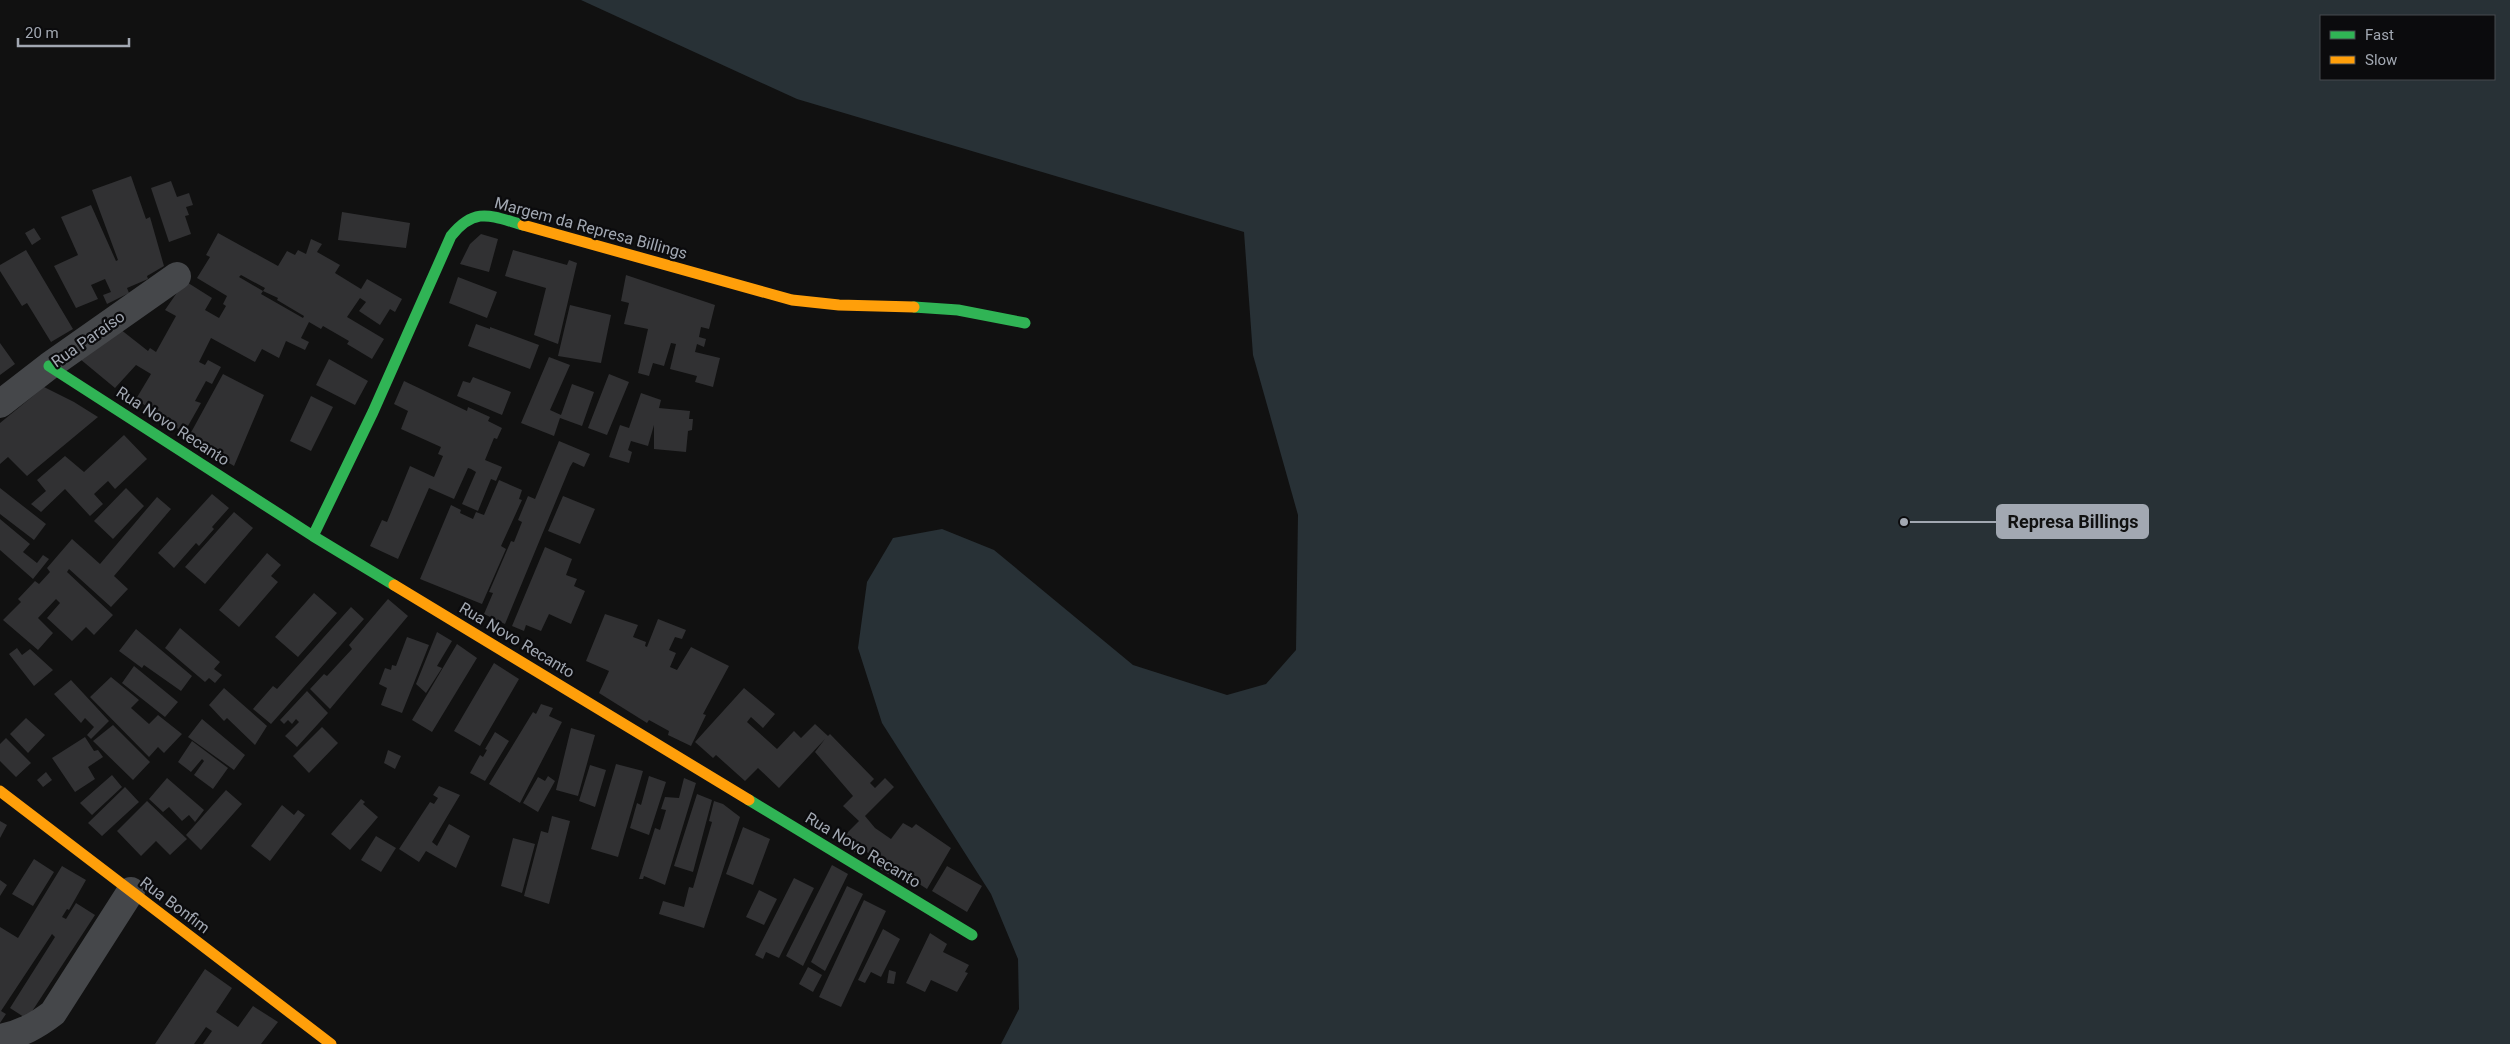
<svg xmlns="http://www.w3.org/2000/svg" width="2510" height="1044" font-family="Roboto,sans-serif">
  <style>
    .water { fill: #283136; fill-rule: evenodd }
    .building { fill: #313133; fill-rule: evenodd }
    .lines { fill: none; stroke-linecap: round; stroke-linejoin: round }
    .street { stroke: #45474a; stroke-width: 28 }
    .fast { stroke: #30b455; stroke-width: 11 }
    .slow { stroke: #ff9f0a; stroke-width: 11 }
    .labels { text-anchor: middle; dominant-baseline: central; stroke-width: 4.5; stroke-linejoin: round; paint-order: stroke }
    .street-label { font-size: 16px; fill: #a2a8b2; stroke: #0b0b0d }
    .leader { fill: none; stroke: #a2a8b2; stroke-width: 2 }
    .callout-dot { fill: #a2a8b2; stroke: #0b0b0d; stroke-width: 2 }
    .callout { fill: #a2a8b2; stroke: #a2a8b2; stroke-width: 2 }
    .callout-label { font-size: 18px; text-anchor: middle; font-weight: bold; fill: #111 }
  </style>
  <rect width="100%" height="100%" fill="#111"/>
  <!-- water -->
  <path class="water" d="M581,0h1929v1044h-1509l18,-35 -1,-50 -27,-65 -109,-171 -24,-75 9,-66 26,-44 49,-9 52,21 139,115 94,30 39,-11 30,-34 2,-135 -45,-160 -9,-123 -447,-133zM2321,16h173v63h-173z"/>
  <!-- building -->
  <path class="building" d="M131,176l15,43 4,-2 14,49 -17,10 1,3 -21,9 2,5 -22,11 -4,-9 8,-3 -6,-13 -14,6 7,14 -22,9 -22,-42 24,-11 -17,-38 30,-12 25,56 2,-1 -26,-70z
    M171,181l6,16 12,-4 4,12 -7,2 3,8 -4,1 6,18 -22,8 -18,-54z
    M342,212l68,11 -4,25 -68,-8z
    M34,228l7,11 -9,6 -7,-12z
    M218,233l60,33 9,-15 8,4 3,-5 8,4 5,-15 11,5 -5,8 23,13 -5,8 26,16 6,-10 35,20 -7,13 -5,-3 -10,16 -21,-14 7,-9 -6,-4 -13,19 37,22 -12,20 -25,-15 2,-3 -26,-15 -2,3 -12,-7 -8,16 8,4 -4,8 -19,-9 -7,17 -17,-9 -7,13 -44,-24 -12,24 6,3 3,-5 13,7 -9,17 -6,-3 -11,20 6,2 -17,30 -48,-34 15,-25 -15,-9 -21,23 -35,-29 40,-30 28,22 2,-3 6,4 20,-36 -11,-6 20,-29 27,17 -7,12 14,8 7,-12 -3,-2 4,-8 -30,-18 13,-21 -4,-2zM241,275l24,13 -2,3 -24,-14zM263,291l15,7 -1,2 27,16 -1,2 -42,-24z
    M481,234l17,5 -9,33 -29,-8 10,-20z
    M26,250l47,79 -22,13 -24,-39 -5,3 -22,-35v-6z
    M513,250l54,15 2,-5 8,3 -19,81 -24,-9 12,-47 -41,-12z
    M626,275l89,30 -6,24 -8,-2 -2,10 7,2 -2,8 -7,-3 -2,8 25,6 -7,29 -18,-5 2,-6 -27,-7 6,-25 -5,-1 -7,23 -11,-3 -4,13 -11,-3 10,-44 -24,-5 5,-21 -8,-2z
    M458,277l39,15 -10,26 -38,-15z
    M570,305l41,10 -10,48 -43,-7z
    M476,324l14,5v-2l49,18 -9,24 -62,-23z
    M0,343l15,21 -15,11z
    M549,357l21,8 -20,45 11,5 11,-31 22,8 -12,34 -22,-8 -6,18 -33,-13z
    M329,359l39,22 -13,24 -39,-20z
    M223,374l41,21 -30,71 -46,-28z
    M609,374l20,8 -22,53 -19,-7z
    M473,377l38,15 -9,23 -45,-19 6,-15 7,2z
    M404,381l63,30 1,-4 22,10 -2,4 14,7 -5,11 -3,-1 -9,22 17,7 -6,14 -5,-2 -13,32 -16,-7 14,-32 -5,-3 -3,-1 -14,31 -25,-11 -31,71 -28,-13 12,-26 5,2 23,-56 24,11 9,-21 -5,-2 3,-7 -40,-18 7,-18 -14,-7z
    M44,387l30,15 24,15 -71,59 -19,-19 -8,7v-41z
    M641,393l20,7 -2,8 31,3 -1,8h4l-1,11 -4,1 -2,21 -32,-3v-24l-6,21 -17,-5 -3,9 4,2 -3,11 -20,-6 11,-32 9,3z
    M311,396l22,11 -22,44 -21,-10z
    M124,435l23,24 -32,30 -7,-8 -14,13 9,10 -13,12 -25,-27 -24,23 -10,-8 15,-13 -9,-11 28,-24 19,16z
    M559,441l31,13 -6,13 -11,-5 -3,5 -65,157 -21,-10 9,-21 -4,-1 22,-51 3,1 8,-20 -4,-2 10,-24 7,3z
    M499,480l23,10 -3,9 3,1 -21,46 5,3 -24,55 -62,-25 31,-74 10,5 -1,3 13,6 3,-7 8,3z
    M0,488l46,36 -12,16 -34,-26z
    M126,488l18,18 -31,33 -19,-18z
    M212,494l17,14 -17,19 2,2 -15,17 -3,-3 -22,25 -16,-15z
    M563,496l32,13 -15,35 -32,-13z
    M157,497l14,12 -57,67 14,13 -17,18 -42,-38 -2,3 46,43 -19,20 -8,-8 -14,14 -25,-23 13,-15 -4,-4 -18,19 15,15 -15,17 -35,-30 18,-18 -3,-3 17,-18 4,3 11,-12 -3,-4 25,-29 28,25z
    M234,512l19,16 -48,56 -20,-17z
    M0,519l30,25 -7,8 14,11 6,-8 6,4 -16,20 -33,-29z
    M545,547l27,12 -6,16 11,4 -3,7 11,5 -14,33 -22,-10 -8,17 -15,-6 -2,6 -12,-5z
    M267,553l14,12 -10,11 7,6 -39,45 -20,-17z
    M314,593l23,20 -39,44 -23,-20z
    M388,599l20,17 -78,93 -20,-20 14,-15 3,2 25,-27 -3,-4z
    M351,607l13,12 -93,105 -18,-15 20,-23 4,3z
    M605,614l33,11 -5,12 13,5 -1,4 2,1 11,-28 28,11 -4,9 -7,-2 -6,13 7,3 -6,14 7,3 14,-23 38,19 -26,48 3,1 -15,31 -23,-11 1,-4 -20,-11 -2,3 -48,-30 10,-22 -23,-10z
    M180,628l40,34 -6,7 8,6 -7,8 -6,-5 -4,4 -40,-34z
    M136,629l56,47 -11,15 -37,-26 -2,3 -23,-17z
    M437,632l15,9 -15,25 5,2 -16,25 -10,-9z
    M407,637l22,8 -27,68 -21,-8 6,-17 -8,-4 6,-16 6,2 1,-5 4,1z
    M457,644l20,14 -45,74 -20,-12z
    M17,648l5,7 8,-6 23,21 -19,16 -25,-32z
    M494,663l25,16 -39,67 -26,-15z
    M134,666l44,36 -13,15 -43,-34z
    M111,677l28,23 -8,8 18,16 9,-9 24,19 -18,19 -6,-6 -9,10 -59,-60z
    M71,680l38,41 -18,18 -4,-4 7,-8 -9,-9 -4,5 -27,-29z
    M224,688l43,38 -12,19 -28,-27 -3,3 -15,-16z
    M744,688l31,26 -12,14 -12,-11 -4,5 30,27 17,-18 7,7 14,-14 13,12 2,-2 44,45 -4,4 5,5 10,-10 9,9 -29,29 10,12 16,11 12,-16 9,5 4,-4 35,24 -24,41 -28,-18 -4,7 -15,-9 3,-6 -22,-15 -4,6 -18,-13 20,-20 -16,-15 10,-10 -38,-44 10,-13 -46,49 -21,-20 -13,13 -29,-26 -3,3 -18,-16z
    M307,691l21,22 -31,34 -12,-11 14,-14 -3,-3 -4,5 -4,-4 -4,4 -4,-4z
    M541,704l12,4 -4,8 13,6 -42,81 -31,-19 44,-72 3,2z
    M26,718l19,17 -17,18 -18,-19z
    M202,719l43,36 -11,15 -46,-33z
    M113,725l37,37 -17,18 -40,-39z
    M322,727l16,16 -29,30 -16,-17z
    M571,728l24,7 -17,61 -22,-6z
    M495,732l14,9 -24,40 -15,-8 10,-18 3,2 4,-7 -2,-1z
    M85,737l9,14 4,-1 5,7 -15,10 7,12 -20,13 -23,-34z
    M6,738l25,25 -15,14 -16,-16v-17z
    M192,741l36,27 -15,21 -19,-14 10,-14 -2,-2 -11,13 -13,-10z
    M388,750l13,6 -6,13 -11,-6z
    M616,764l27,7 -25,86 -27,-8z
    M590,765l16,5 -11,37 -16,-6z
    M46,772l6,8 -9,7 -6,-7z
    M112,775l10,12 -30,28 -12,-12z
    M548,776l7,5 -17,31 -15,-9 15,-26 7,4z
    M649,776l17,6 -17,53 -19,-7 7,-25 4,2z
    M167,778l37,32 -9,12 -6,-7 -7,6 -13,-14 -6,5 -14,-13z
    M684,778l12,5 -31,102 -21,-9 -1,3h-4l16,-51 5,2 6,-20 -5,-1 4,-12 14,1z
    M439,786l21,9 -28,47 5,4 12,-22 21,12 -14,32 -30,-17 -7,11 -20,-13 31,-47 4,2 4,-6 -5,-3z
    M125,787l14,15 -37,34 -14,-13z
    M226,790l16,14 -41,46 -15,-15z
    M697,794l15,6 -19,72 -19,-6z
    M361,799l4,3 -2,2 15,13 -28,33 -19,-16z
    M147,801l40,38 -17,16 -14,-14 -15,15 -24,-25z
    M714,801l9,3 17,13 -36,111 -45,-14 4,-13 21,6 5,-20 4,1 19,-66 -3,-1z
    M282,805l12,10 4,-5 7,5 -35,46 -19,-15z
    M552,816l18,5 -21,83 -25,-8 17,-65 7,2z
    M0,821l7,4 -7,13z
    M743,827l27,12 -17,46 -27,-11z
    M376,836l20,12 -15,24 -20,-12z
    M513,838l22,6 -13,49 -21,-7z
    M34,859l20,13 -21,34 -21,-12z
    M832,865l16,9 -45,92 -17,-10z
    M62,866l24,14 -17,30 -2,-1 -5,8 4,2 10,-16 19,12 -68,104 -17,-11 45,-71 -3,-3 -51,77 5,3 -6,9v-96l18,11z
    M947,866l35,20 -15,26 -35,-21z
    M794,878l20,10 -35,70 -13,-6 -3,7 -8,-4z
    M0,880l7,5 -7,11z
    M847,886l16,8 -38,77 -14,-9z
    M759,890l18,9 -13,26 -18,-8z
    M864,900l22,11 -45,96 -22,-10z
    M883,929l17,10 -19,38 -10,-5 -6,11 -7,-3z
    M930,933l17,11 -4,8 26,13 -4,7 3,1 -11,19 -26,-12 -6,12 -19,-9z
    M808,967l14,8 -9,17 -14,-8z
    M205,969l27,19 -16,24 22,15 15,-21 25,16 -17,22h-58l9,-13 -6,-4 -12,17h-39z
    M889,970l7,2 -2,12 -7,-1z"/>
  <g class="lines">
    <!-- street -->
    <path class="street" d="M0,404l49,-38 128,-90
      M0,1038c21,-4 36,-12 53,-25l78,-122"/>
    <!-- fast -->
    <path class="fast" d="M914,307l44,3 67,13
      M49,366l264,170 81,49
      M313,536l60,-124 78,-176c24,-30 40,-20 72,-11
      M749,800l223,135"/>
    <!-- slow -->
    <path class="slow" d="M523,225l269,75 47,5 75,2
      M394,585l355,215
      M0,791l331,253"/>
  </g>
  <g class="labels">
    <!-- street labels -->
    <g class="street-label">
      <text transform="translate(591 228) rotate(15)">Margem da Represa Billings</text>
      <text transform="translate(88 339) rotate(-35)">Rua Paraíso</text>
      <text transform="translate(173 426) rotate(33)">Rua Novo Recanto</text>
      <text transform="translate(517 640) rotate(31)">Rua Novo Recanto</text>
      <text transform="translate(863 850) rotate(31)">Rua Novo Recanto</text>
      <text transform="translate(175 905) rotate(37)">Rua Bonfim</text>
    </g>
  </g>
  <!-- callouts -->
  <path class="leader" d="M1904 522L1997 522"/>
  <circle class="callout-dot" cx="1904" cy="522" r="5"/>
  <rect class="callout" x="1997" y="505" width="151" height="33" rx="5"/>
  <g class="callout-label">
    <text x="2073" y="528">Represa Billings</text>
  </g>
  <!-- legend -->
  <rect x="2320" y="15" width="175" height="65" fill="#0b0b0d" stroke="#474a4f"/>
  <rect x="2330" y="31" width="25" height="8" fill="#30b455" stroke="#474a4f"/>
  <text x="2365" y="40" font-size="15" fill="#a2a8b2">Fast</text>
  <rect x="2330" y="56" width="25" height="8" fill="#ff9f0a" stroke="#474a4f"/>
  <text x="2365" y="65" font-size="15" fill="#a2a8b2">Slow</text>
  <!-- scale -->
  <path d="M18 38v8h111v-8" fill="none" stroke="#a2a8b2" stroke-width="2.5"/>
  <text x="25" y="38" font-size="15" fill="#a2a8b2" stroke="#0b0b0d" stroke-width="4" paint-order="stroke">20 m</text>
</svg>
